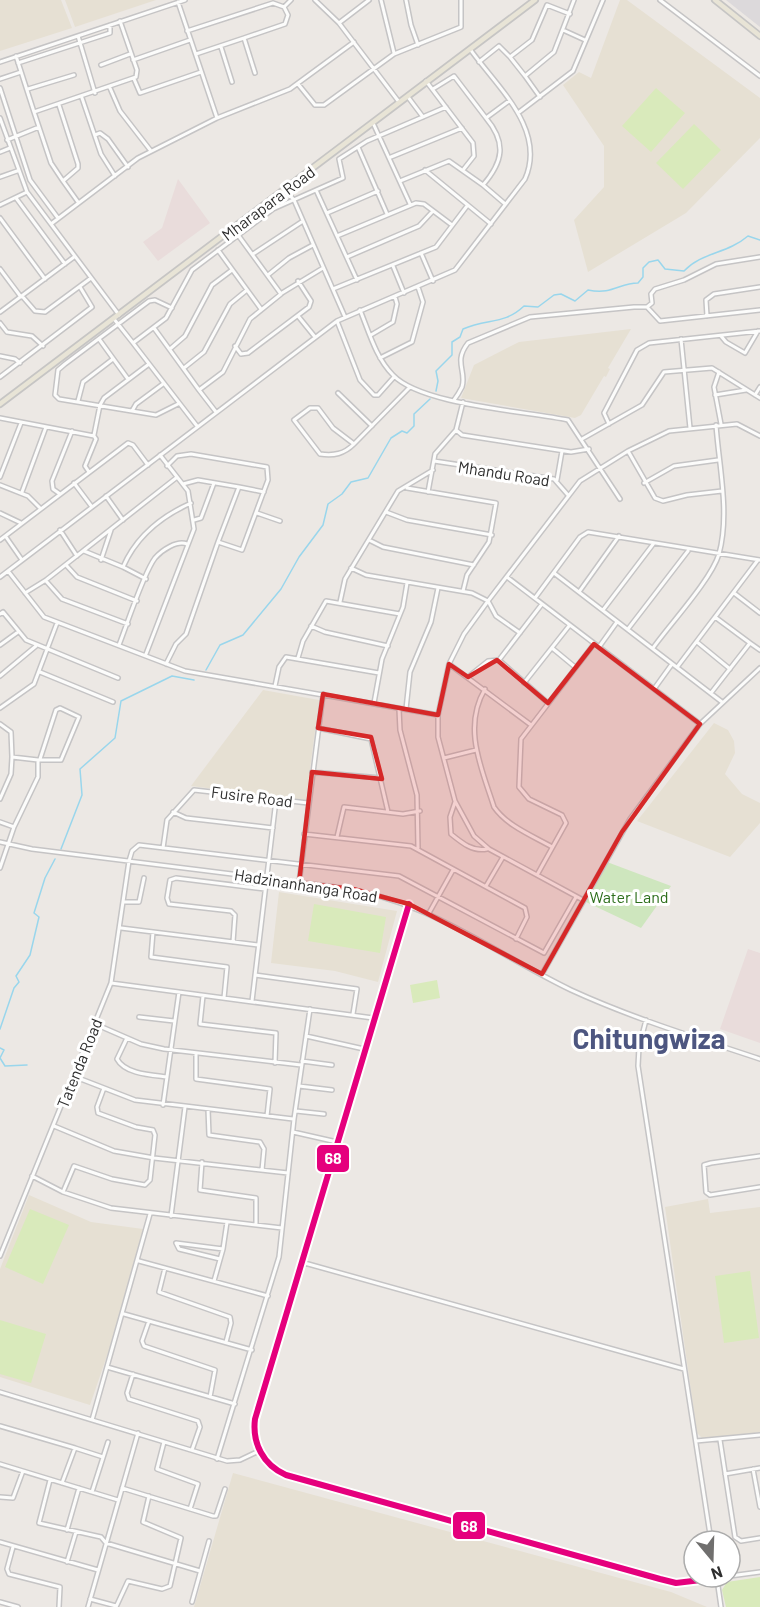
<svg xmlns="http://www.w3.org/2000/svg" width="760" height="1607" font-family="Barlow,sans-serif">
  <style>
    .industrial { fill: #dcd9db }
    .education { fill: #e6e0d3 }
    .medical { fill: #e9dcdb }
    .green { fill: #cee6be }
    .pitch { fill: #d9eabb }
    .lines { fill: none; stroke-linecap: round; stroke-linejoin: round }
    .stream { stroke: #99d6ec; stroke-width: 1.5 }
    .minor-casing { stroke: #c5c4c5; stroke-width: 6 }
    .major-casing { stroke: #c6c5c4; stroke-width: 8 }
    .minor { stroke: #fcfcfb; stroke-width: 3 }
    .major { stroke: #e8e4d6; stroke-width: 4.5 }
    .bus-1-casing { stroke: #fff; stroke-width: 10 }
    .bus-1 { stroke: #e5007d; stroke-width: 6 }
    .marked { fill: #d62828; fill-opacity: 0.2; stroke: #d62828; stroke-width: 4.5; stroke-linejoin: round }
    .labels { text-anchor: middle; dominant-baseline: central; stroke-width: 6; stroke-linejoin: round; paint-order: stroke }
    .street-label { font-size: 16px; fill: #2e2e2e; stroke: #fff }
    .park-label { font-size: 16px; fill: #2c6e1b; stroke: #fff }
    .town-label { font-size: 28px; font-weight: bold; fill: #4d5680; stroke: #fff }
    .line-badge { stroke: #fff; stroke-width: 2 }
    .badge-label { font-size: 16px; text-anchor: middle; font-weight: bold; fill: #fff }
  </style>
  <rect width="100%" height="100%" fill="#ece8e4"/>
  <!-- industrial -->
  <path class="industrial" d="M726,0h34v27z"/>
  <!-- education -->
  <path class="education" d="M0,0h61l11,28 -72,23z
    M65,0h91l-81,27z
    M620,0h7l133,98v40l-74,75 -98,59 -14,-52 30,-33v-41l-41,-61 16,-13 12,6z
    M631,329l-23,39 2,1 -4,8 -2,-1 -23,39 -6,3 -114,-20 13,-33 45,-23z
    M263,690l56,10 -13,100 -115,-14z
    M714,723l14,7 6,11 1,12 -10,21 17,20 18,9v20l-30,34 -93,-36z
    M279,892l118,19 -19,71 -43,-11 -64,-8z
    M29,1195l62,27 52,7 -33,118 -20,58 -90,-28v-108z
    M708,1199l2,14 50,-6v225l-45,7 -13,-1 -5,-5 -32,-226z
    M233,1473l438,119 36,15h-513z"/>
  <!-- medical -->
  <path class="medical" d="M178,179l32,44 -52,38 -15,-19 19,-14z
    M748,949l12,4v90l-40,-14z"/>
  <!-- green -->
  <path class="green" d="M607,862l64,24 -30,42 -55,-26z"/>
  <!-- pitch -->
  <path class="pitch" d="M656,88l29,25 -34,39 -29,-26z
    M694,124l27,26 -38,39 -27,-26z
    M314,904l72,13 -6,36 -72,-12z
    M437,980l3,18 -27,5 -3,-18z
    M30,1209l39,16 -26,59 -38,-17z
    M750,1271l9,67 -35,5 -9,-67z
    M0,1320l46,14 -15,49 -31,-9z
    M760,1577v30h-34l-4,-17 5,-8z"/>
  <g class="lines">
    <!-- stream -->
    <path class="stream" d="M436,391l2,-10 -2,-10 16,-16v-13l8,-5 3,-8c25,-11 41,-4 61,-23l14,1 16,-12 7,-1 14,7 13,-11c25,5 31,-7 50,-7l5,-6v-9l6,-6 9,-2 7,9 19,2c18,-19 43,-17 64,-35l12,4
      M206,670l14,-25 23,-10 38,-46 18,-32 24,-32 5,-21 14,-10 9,-12 17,-4 23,-40 11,-7 5,2 7,-7v-12l16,-15
      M61,849l21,-54 -2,-26 35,-31 6,-37 51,-25 22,4
      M0,1029l14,-41 5,-6 -3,-6 14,-21 9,-38 -5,-4 11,-35 10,-19
      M0,1048l4,2 -4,8 5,8 22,-1"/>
    <!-- minor casing -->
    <g class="minor-casing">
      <path id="minor" d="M315,0l24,23 60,79
        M381,0l13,53
        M406,0l5,25 7,20
        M660,0l100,76
        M178,2l39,116
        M284,7l7,-7
        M339,23l30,-23
        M563,30l22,10
        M187,31l86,-28 11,4 4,8 -3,9 -41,14
        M78,36l17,57
        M221,47l11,35
        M196,54l48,-16 11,35
        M16,56l18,56 102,-35 1,-7 -17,-49
        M133,60l57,-20
        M0,62l185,-62
        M479,62l20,-16 11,11
        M18,63l92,-30v-8
        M101,65l29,-11
        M525,76l-15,-19 22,-17 15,-35 23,9
        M0,79l21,-7
        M134,79l6,14 61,-21
        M426,81l47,62 1,13 -11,14
        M298,84l17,21h9l70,-51 67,-27v-27
        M0,88l30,92 28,38
        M110,88l10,23 31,40
        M28,89l46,-14
        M433,89l21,-13 32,42
        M408,97l15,20
        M540,97l-15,-21 29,-24 20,-52
        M82,98l19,56 14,22
        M59,105l19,59v4l-15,13 15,21
        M34,112l17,51 12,18
        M518,113l55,-42 30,-71
        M0,118l27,74 92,123
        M373,123l37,81
        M95,135l5,-2 8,6 20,28
        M7,140l32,-13
        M358,147l29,67
        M0,152l10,-4
        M391,157l71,-29
        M425,170l66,54
        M0,177l17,-6
        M400,181l49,-20 34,24
        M285,190l9,10 51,117
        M316,190l41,90
        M16,198l49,66
        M504,203l-21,-18c20,-23 24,-42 3,-67l23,-17
        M0,205l27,-13
        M327,213l51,-22
        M0,218l45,61
        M51,224l87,-66 79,-40 73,-29 64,-47
        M337,236l79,-33 8,1 28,21
        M218,250l43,59
        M421,253l12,28
        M253,254l50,-33
        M347,257l72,-31 14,-15
        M393,266l11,27
        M0,269l21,28
        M268,275l21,-17 24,-13
        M333,289l103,-42 31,-41
        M282,293l41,-25
        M22,296l13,15 10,1 46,-34
        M647,307l5,-4 -1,-9 4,-5 29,-9 32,-16 44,-7
        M172,308l-17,-8 -6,1 -84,63 -7,6 -3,25 4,4 97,16 22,-11
        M360,310c9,22 16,48 33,65 28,30 132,36 175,45l52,79
        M0,312l74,-55
        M298,316l17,21
        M707,316l-1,-16 8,-6 46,-7
        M114,319l19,24
        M337,321l23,59 14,15h4l16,-18
        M0,323l7,9 25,4 11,10
        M154,328l45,62 24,-18 27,-53 31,-25 -43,-59
        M371,335l22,-13 4,-18 -2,-7
        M721,336l5,6 19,11 13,-22
        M99,339l29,40
        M681,339l9,89
        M235,346l6,8 7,-1 61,-46 2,-6 -13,-20
        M170,349l15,-13 27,-51 20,-15
        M0,356l15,3 5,4
        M380,358l32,-16 11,-40 -5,-15
        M184,368l20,-16 26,-48 17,-14
        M719,372l-5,15 7,37
        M0,377l92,-70 -12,-20
        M199,390l17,22
        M338,393l34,33
        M715,395l31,-5
        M755,395l5,-8
        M454,400c3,-4 6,-9 8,-13 5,-16 -9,-25 6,-44l62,-26 104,-10h13l13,14 100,-11
        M78,401l5,-19 30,-23
        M132,411l4,-7 27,-20
        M0,418l94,18 2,3 -11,27 4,6
        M609,424l-5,-11 33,-63 12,-7 111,-12
        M197,426l-64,-83 33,-25 26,-48 81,-61 70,-31 -4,-19 28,-18 79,-34
        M456,430l6,5 109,17 18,-3
        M94,435l6,-30 4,-7 45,-34
        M582,439l60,-34 22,-33 48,-4 48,30
        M354,444l-21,-16 -15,-20h-8l-16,12 26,34c14,2 24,0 34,-10l55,-56
        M628,451l27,47 8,3 24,-6 35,-4
        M434,461l120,18 14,16
        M167,466l10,-10 14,-2 76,13 1,13 -26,70 -24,-8 21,-55 25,5
        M0,477l21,-54
        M557,480l5,-29
        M74,483l18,24
        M644,483l30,-17 44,-6
        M183,484l15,-4 41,7
        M0,485l28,11 12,12
        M407,488l89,15 -7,39 -22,33 -4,16
        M22,492l24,-65
        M428,492l7,-38 21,-24 7,-28
        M60,494l-7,-5 -1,-8 20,-50
        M106,496l17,24
        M386,512l21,8 85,15
        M0,513l21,10
        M257,513l23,8
        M194,520l7,-2 13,-35
        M60,530l17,26
        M6,537l16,23
        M0,540l128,-97 5,2 15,20
        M369,540l14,7 91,18
        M84,551l39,16c13,-30 39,-51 68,-64
        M101,560l10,-30
        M66,565l11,12 60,24
        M123,567l23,12
        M351,568l15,7 106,18 16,8 8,15 24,17
        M8,571l36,46 141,54 253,44
        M554,573l168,129
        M0,577l337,-256 118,-51 70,-91c22,-50 -29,-93 -55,-130
        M507,577l193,147
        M46,581l16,18 66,25
        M579,592l40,-56
        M25,593l21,-13 130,-102
        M734,593l26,20
        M535,598l45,-61 8,-5 172,28
        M340,602l5,-23 53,-88 35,-21
        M603,610l51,-67
        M0,614l3,-2 23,28 92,38
        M311,626l14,6 63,14
        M628,629l60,-78
        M697,642l33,27
        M750,643l10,7
        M0,645l18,-13
        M119,645c8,-20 24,-71 36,-87 7,-8 22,-18 32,-14
        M599,647l18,-25
        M552,648l23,19
        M653,648c17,-24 58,-68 66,-94 11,-41 0,-87 -3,-129
        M146,654l48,-125 -6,-38 -28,-36
        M298,658l5,-17 23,-40 74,13
        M499,660l43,-56
        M166,664l10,-20 10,-10 32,-92
        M449,664l82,61
        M678,666l80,-106
        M40,672l73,30
        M0,676l36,-30
        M468,677l20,-16 11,-1 49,43
        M524,683l45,-57
        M275,686l4,-19 7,-10 93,16
        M485,689c-23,39 -3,80 9,118 13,19 39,29 58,40
        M654,689l18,-25
        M711,693l39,-50 -35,-26
        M374,703l8,-44 21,-52 4,-24
        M0,708l34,-24 23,-61
        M399,709l1,21 17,65 1,53
        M406,709l4,-37 21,-50 7,-34
        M0,724l11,8 1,25
        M318,728l53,11 17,73
        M444,758l32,-8
        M38,760h23l18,-43 -19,-9 -4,2 -16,49
        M312,772l69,6
        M0,799l11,-25 1,-17 26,3v17l-24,50
        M455,802l-5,15 1,17c11,9 22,18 36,15
        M173,812l13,6 87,10
        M0,822l14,5 -14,41
        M304,834l107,12 114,62 2,9 -11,22
        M337,837l7,-30 59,7 17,-3
        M0,842l32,7 303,38c93,12 155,64 236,103 61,28 126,48 189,69
        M163,848l4,-28 27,-30 114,13
        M537,875l29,-52 -4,-8 -33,-16 -10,-12 2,-48 73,-95
        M299,883l24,-189
        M486,886l17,-29
        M583,900l-94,-51 -15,-13 -19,-35 -17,-64v-22l11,-51 15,-30 24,-33 92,-120 48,-30 41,-20 68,-7 23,12
        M124,902h15l5,-24
        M409,904l-154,515c-3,24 8,46 31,56l374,104 16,4 50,-6
        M429,913l24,-43
        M121,928l137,17
        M153,932l-2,25 76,10 -3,31
        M233,942l2,-27 -4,-4 -62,-7 -2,-6 3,-18 6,-2 89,11
        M542,974l88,-155 70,-95 60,-56
        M255,975l102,14 -4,25
        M111,983l262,35
        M203,996l-3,28 76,9 -1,30
        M252,1001l24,-201
        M139,1017l35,4
        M646,1020l-7,27 -1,19 73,475
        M95,1024l46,20 23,5 137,16
        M306,1036l58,13
        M127,1038l-10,21c8,15 34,16 50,18
        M196,1054v25l74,10 -3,27
        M302,1061l30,4
        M73,1076l62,24 158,19
        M299,1086l33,4
        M163,1105l16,-113
        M208,1109l1,26 51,7 4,7 -2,21
        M296,1111l28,3
        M54,1126l60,25 40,7 134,15
        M293,1132l44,10
        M760,1156l-49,7 -7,2 2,27 4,3 50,-8
        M202,1162l-2,28 56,8v27
        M32,1176l31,16 48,16 171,20
        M63,1192l11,-26 38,13 33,6 5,-5 5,-45 -2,-5 -17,-3 -38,-14 -1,-6 7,-19
        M171,1216l14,-109
        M0,1256l111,-273 18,-122 3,-10 7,-6 260,31 145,77 32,-56
        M220,1259l-41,-10 -3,-6 47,6
        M139,1261l129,35
        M301,1262l383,107
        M165,1268l-6,24 71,25 1,6 -5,19
        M214,1281l9,-32 4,-27
        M124,1314l128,36
        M149,1321l-7,20 2,5 71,24 -5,27
        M107,1367l128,37
        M133,1374l-6,19 2,6 69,22 2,6 -8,23
        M0,1392l227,69 13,-1 19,-9
        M92,1420l58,-206
        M0,1426l75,22 -13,35
        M720,1440l15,97 6,4 19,-3
        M696,1441l64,-6
        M164,1442l-7,27 41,15 -8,25
        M75,1448l28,9
        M217,1459l62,-202 15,-138 16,-110
        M0,1464l118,36
        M753,1469l7,38
        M725,1474l35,-6
        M50,1480l-11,43 62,14 5,6 94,28
        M122,1488l91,28h3l9,-27
        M92,1492l16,-50
        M0,1497l13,1 10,-27
        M67,1530l12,-42
        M0,1542l98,28
        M13,1547l-6,22 2,5 51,13 -1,20
        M67,1562l9,-30
        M730,1576l30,-4
        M717,1579l4,28
        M90,1599l26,7
        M0,1602l18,5
        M192,1602l17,-61
        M88,1607l50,-174
        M116,1607l12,-26 34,8 8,-3 11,-48 -38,-16 6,-26"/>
    </g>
    <!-- major casing -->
    <g class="major-casing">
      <path id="major" d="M715,0l45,36
        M0,404l535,-404"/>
    </g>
    <!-- minor -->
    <use href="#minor" class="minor"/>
    <!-- major -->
    <use href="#major" class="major"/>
    <!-- bus-1 casing -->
    <g class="bus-1-casing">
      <path id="bus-1" d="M409,904l-154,515c-3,24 8,46 31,56l374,104 16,4 50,-6"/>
    </g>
    <!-- bus-1 -->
    <use href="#bus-1" class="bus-1"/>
  </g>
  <!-- marked area -->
  <path class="marked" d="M594,644l106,80 -78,108 -80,142 -133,-70 -56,-15 -54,-6 13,-111 70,7 -11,-42 -53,-9 5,-34 115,21 11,-51 19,13 29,-17 51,43z"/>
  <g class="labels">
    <!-- street labels -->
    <g class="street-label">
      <text transform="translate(268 203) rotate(-37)">Mharapara Road</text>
      <text transform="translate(504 473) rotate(9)">Mhandu Road</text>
      <text transform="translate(252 796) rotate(7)">Fusire Road</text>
      <text transform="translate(306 885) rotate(9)">Hadzinanhanga Road</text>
      <text transform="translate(79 1063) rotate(-68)">Tatenda Road</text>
    </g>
    <!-- park labels -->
    <g class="park-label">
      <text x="629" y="896">Water Land</text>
    </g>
    <!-- town labels -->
    <g class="town-label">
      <text x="649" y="1038">Chitungwiza</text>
    </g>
  </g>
  <g class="line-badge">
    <rect x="316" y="1144" width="34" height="29" rx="6" fill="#e5007d"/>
    <rect x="452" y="1511" width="34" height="29" rx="6" fill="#e5007d"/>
  </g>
  <g class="badge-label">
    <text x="333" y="1164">68</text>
    <text x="469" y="1532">68</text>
  </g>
  <!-- north arrow -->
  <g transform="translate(712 1559) rotate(161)"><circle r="28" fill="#ffffff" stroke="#ababab" stroke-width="1.5"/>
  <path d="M0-4.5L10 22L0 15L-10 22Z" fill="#706f6e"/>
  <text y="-9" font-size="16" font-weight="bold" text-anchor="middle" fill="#2e2e2e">N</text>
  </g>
</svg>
